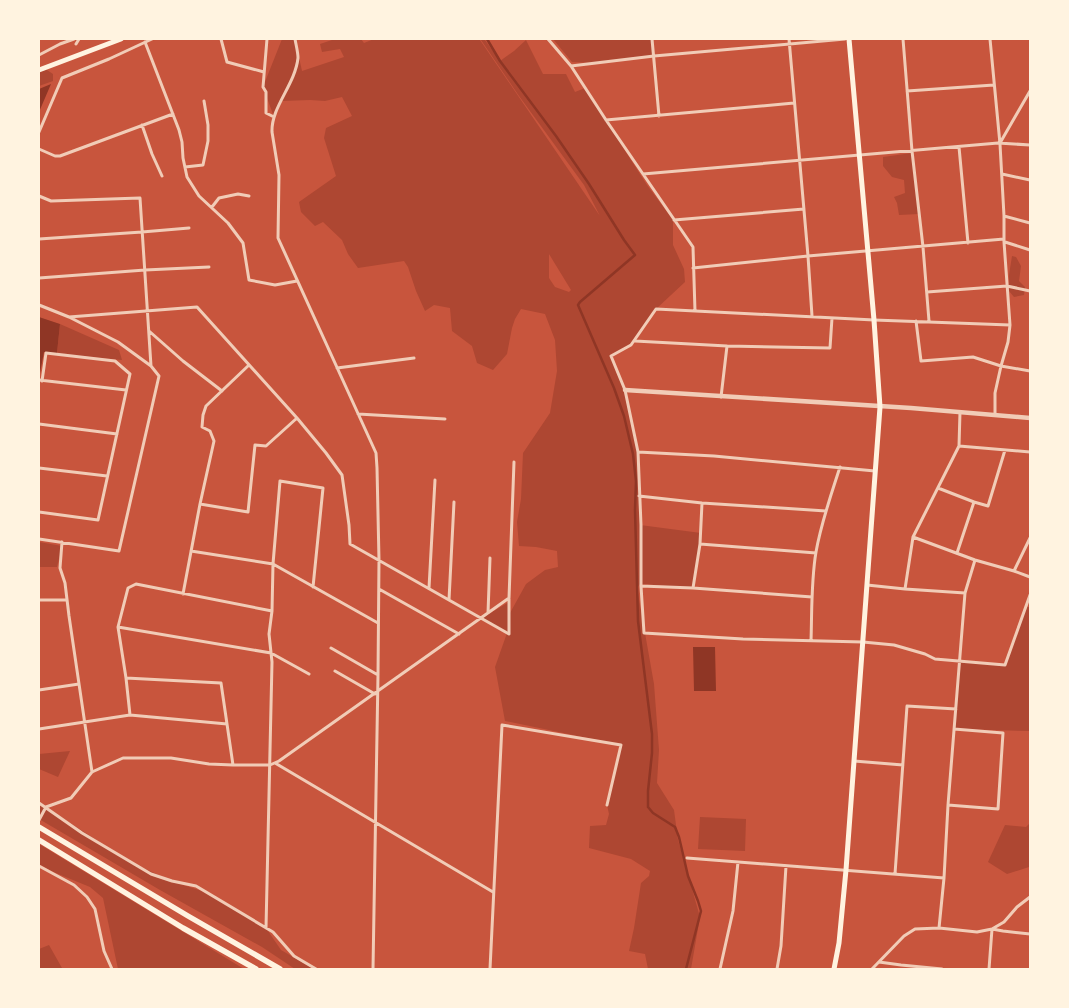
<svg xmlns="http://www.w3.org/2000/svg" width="1069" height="1008" font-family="Arial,sans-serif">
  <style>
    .green { fill: #ae4732; fill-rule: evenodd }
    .water { fill: #8f3625 }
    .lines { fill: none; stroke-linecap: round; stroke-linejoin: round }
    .stream { stroke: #8f3625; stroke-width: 2.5 }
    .minor { stroke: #f1ccb7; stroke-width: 3 }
    .tertiary { stroke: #f1ccb7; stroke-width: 4.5 }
    .secondary { stroke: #fff3e0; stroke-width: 5 }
    .trunk { stroke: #fff3e0; stroke-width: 5.5 }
  </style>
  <rect width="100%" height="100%" fill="#c8553d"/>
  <!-- green -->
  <path class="green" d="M282,39h13l7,32 42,-14 -4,-8 -18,3 -2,-8 15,-5h26l3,4 10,-4h118v1h-7l15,21 14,-10 12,-11 17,34h23l9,18 10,-4 62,97 26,35v25l11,24 1,13 -29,27 -26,35 -19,12 11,27 16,69 2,73 61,8 -8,55 -53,-4 -3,4 17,96 5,66 -2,33 17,27 4,30 22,77 -9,52h-43l-3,-15 -16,-3 5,-23 7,-45 8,-7 1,-5 -19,-12 -42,-11 1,-22 16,-1 3,-11 -2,-9 14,-60 -116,-24 -10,-54 12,-34 -25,-15 27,-16 1,11 16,-29 19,-14 13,-3 -1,-16 -21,-4 -17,-1 -2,-24 4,-23 2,-46 27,-40 7,-42 -2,-31 -10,-26 -24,-5 -6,10 -3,9 -5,26 -14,16 -16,-7 -5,-17 -20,-15 -2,-23 -16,-3 -9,6 -9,-20 -8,-24 -4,-6 -46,7 -10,-14 -6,-14 -19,-18 -8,4 -14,-14 -2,-10 37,-26 -12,-38 2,-10 26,-12 -10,-19 -17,4 -15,-1 -28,1 -8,16 -11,-30zM480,40h1l38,56 65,89 16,31zM549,254l22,36 -2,2 -14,-5 -6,-9z
    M553,39h99l2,17 -59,7 -23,-1z
    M44,68l9,6v7l-14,5v-16z
    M912,153l7,61 -20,1 -2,-12 -3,-6 11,-4 -1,-13 -12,-3 -9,-11v-9z
    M1012,256l4,1 5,9 -2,15 6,6 -1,8 -10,2 -5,-6v-16z
    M60,324l59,26 3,10 -65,-6z
    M39,542l23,4 -5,21h-18z
    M1026,607h4v124l-76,-2 6,-68 45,4z
    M70,751l-12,26 -19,-8v-15z
    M39,805l16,8 75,49 44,20 31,10 61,36 15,22 33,19h-19l-33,-22 -102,-57 -121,-71z
    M700,817l46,2 -1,32 -47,-2z
    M1030,823l-1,44 -22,7 -19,-12 17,-37 21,2z
    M39,844l205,125h-126l-15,-71 -13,-11 -39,-16 -12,-7z
    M49,945l13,23 1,1h-24v-20z"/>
  <!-- water -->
  <path class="water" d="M51,84l-12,28v-23z
    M39,317l21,7 -3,29 -13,-1 -4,21 -1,1z
    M693,647h22l1,44h-22z"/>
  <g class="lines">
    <!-- stream -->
    <path class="stream" d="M487,39l13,22 56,75 33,48 35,56 11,15 -55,47 -2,3 36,83 10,28 9,38 3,27 -1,29 3,111 14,113v19l-4,38v16l5,6 22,14 4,10 9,39 10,25 3,10 -15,58"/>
    <!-- minor -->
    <path class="minor" d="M221,39l6,23 37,10
      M267,39l-4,48 3,5v21l8,4
      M295,39c1,6 3,13 3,19 -3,27 -27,49 -26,74l7,43 -1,63 98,215 1,15 2,92 -1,115 -5,294
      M548,39l23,27 35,54 87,127 2,64
      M652,39l7,77
      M789,39l19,217 4,60
      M903,39l9,112 11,96 6,74
      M990,39l10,105 4,72v26l6,83 -2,17 -7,24 -6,27v22
      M145,42l34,88 3,12 1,16 4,19 12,19 29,27 15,20 6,37 26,5 22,-4
      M76,44l3,-5
      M39,55l21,-11 14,-5
      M571,66l83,-10 191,-17
      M907,91l87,-6
      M606,120l188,-17
      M142,125l10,29 10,22
      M39,132l23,-54 47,-19 43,-20
      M1000,143l30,-52
      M959,147l9,96
      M39,149l16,7h5l113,-42
      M185,167l18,-2 5,-24v-16l-4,-24
      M643,174l355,-31 32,2
      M1002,174l28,6
      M39,196l12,5 89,-3 11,168 8,10 -40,175 -80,-12
      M212,207l7,-9 19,-4 11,2
      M1004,216l26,7
      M674,220l130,-11
      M39,239l103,-7 47,-4
      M1005,242l25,8
      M693,268l115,-12 196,-17
      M39,278l106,-8 64,-3
      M927,292l80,-6 23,5
      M39,305l30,12 49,25 33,24
      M69,317l128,-10 100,111 29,35 16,22 7,50 1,19 159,90v-35
      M916,321l5,40 52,-4 28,9 29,5
      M1010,325l-136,-5 -218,-11 -25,36 -20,11 14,34 13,62 3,73v61l3,47 99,6 120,3 31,3 31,9 10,5 70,6 25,-70
      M149,331l34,30 39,30
      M635,341l92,5 -6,51
      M727,346l103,2 2,-30
      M337,368l77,-10
      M39,380l87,10
      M358,414l87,5
      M39,424l78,10
      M959,446l71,6
      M638,452l76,4 161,15
      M39,468l68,8
      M938,488l36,14 -17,51
      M639,496l63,7 124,8
      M974,502l14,4 17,-56
      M200,504l48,8 7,-67 11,1 31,-28
      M39,512l59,8 32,-146 -15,-13 -69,-8 -4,28
      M913,537l62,23 39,11 16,-33
      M62,542l-2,26 5,15 4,33 23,156
      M700,544l116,9
      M191,551l82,13 105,59
      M1014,571l16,6
      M867,585l38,4 8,-52 46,-91 1,-34
      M641,586l52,2 119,9
      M429,588l6,-108
      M693,588l7,-44 2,-41
      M379,589l80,45
      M905,589l60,4
      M183,594l17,-90 14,-63 -4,-10 -8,-4 1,-12 3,-9 43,-41
      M39,600h28
      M449,600l5,-98
      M488,613l2,-55
      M118,627l10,-39 8,-4 136,27
      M811,641c1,-29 0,-60 5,-89 5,-29 15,-57 24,-85
      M331,648l47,27
      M335,671l40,23
      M126,678l-8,-51 153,26 38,21
      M39,690l40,-6
      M130,715l-4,-37 95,5 12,82
      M39,729l91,-14 97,9
      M854,761l49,4
      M275,763l218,129
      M39,803l43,30 69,41 21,7 24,5 77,46 21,24 22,13
      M948,805l50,4 5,-76 -49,-4
      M39,820l7,-13 25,-9 21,-26 31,-14h48l38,6 24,1h37l9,-4 230,-163 5,-136
      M687,858l257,20
      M39,866l35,19 13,12 8,12 9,42 8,18
      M895,874l12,-168 49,3
      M266,928l6,-266 -3,-28 3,-23 1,-47 7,-83 43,7 -10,99
      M939,928l5,-50 4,-73 17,-212 10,-33
      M879,962l22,3 41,4
      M490,969l12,-244 119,20 -14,60
      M720,969l13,-58 5,-49
      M777,969l4,-23 5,-80
      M872,969l32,-33 11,-7 24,-1 38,4 15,-3 12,-7 13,-15 13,-10
      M989,969l3,-40 11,2 27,3"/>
    <!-- tertiary -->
    <path class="tertiary" d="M625,390l286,18 119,10"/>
    <!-- secondary -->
    <path class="secondary" d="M39,70l82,-31
      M834,969l5,-26 7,-73 34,-463 -6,-87 -25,-281"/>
    <!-- trunk -->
    <path class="trunk" d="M39,827l149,89 92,53
      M39,840l144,88 73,41"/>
  </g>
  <!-- border -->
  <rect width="1069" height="1008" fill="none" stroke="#fff3e0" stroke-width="80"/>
</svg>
